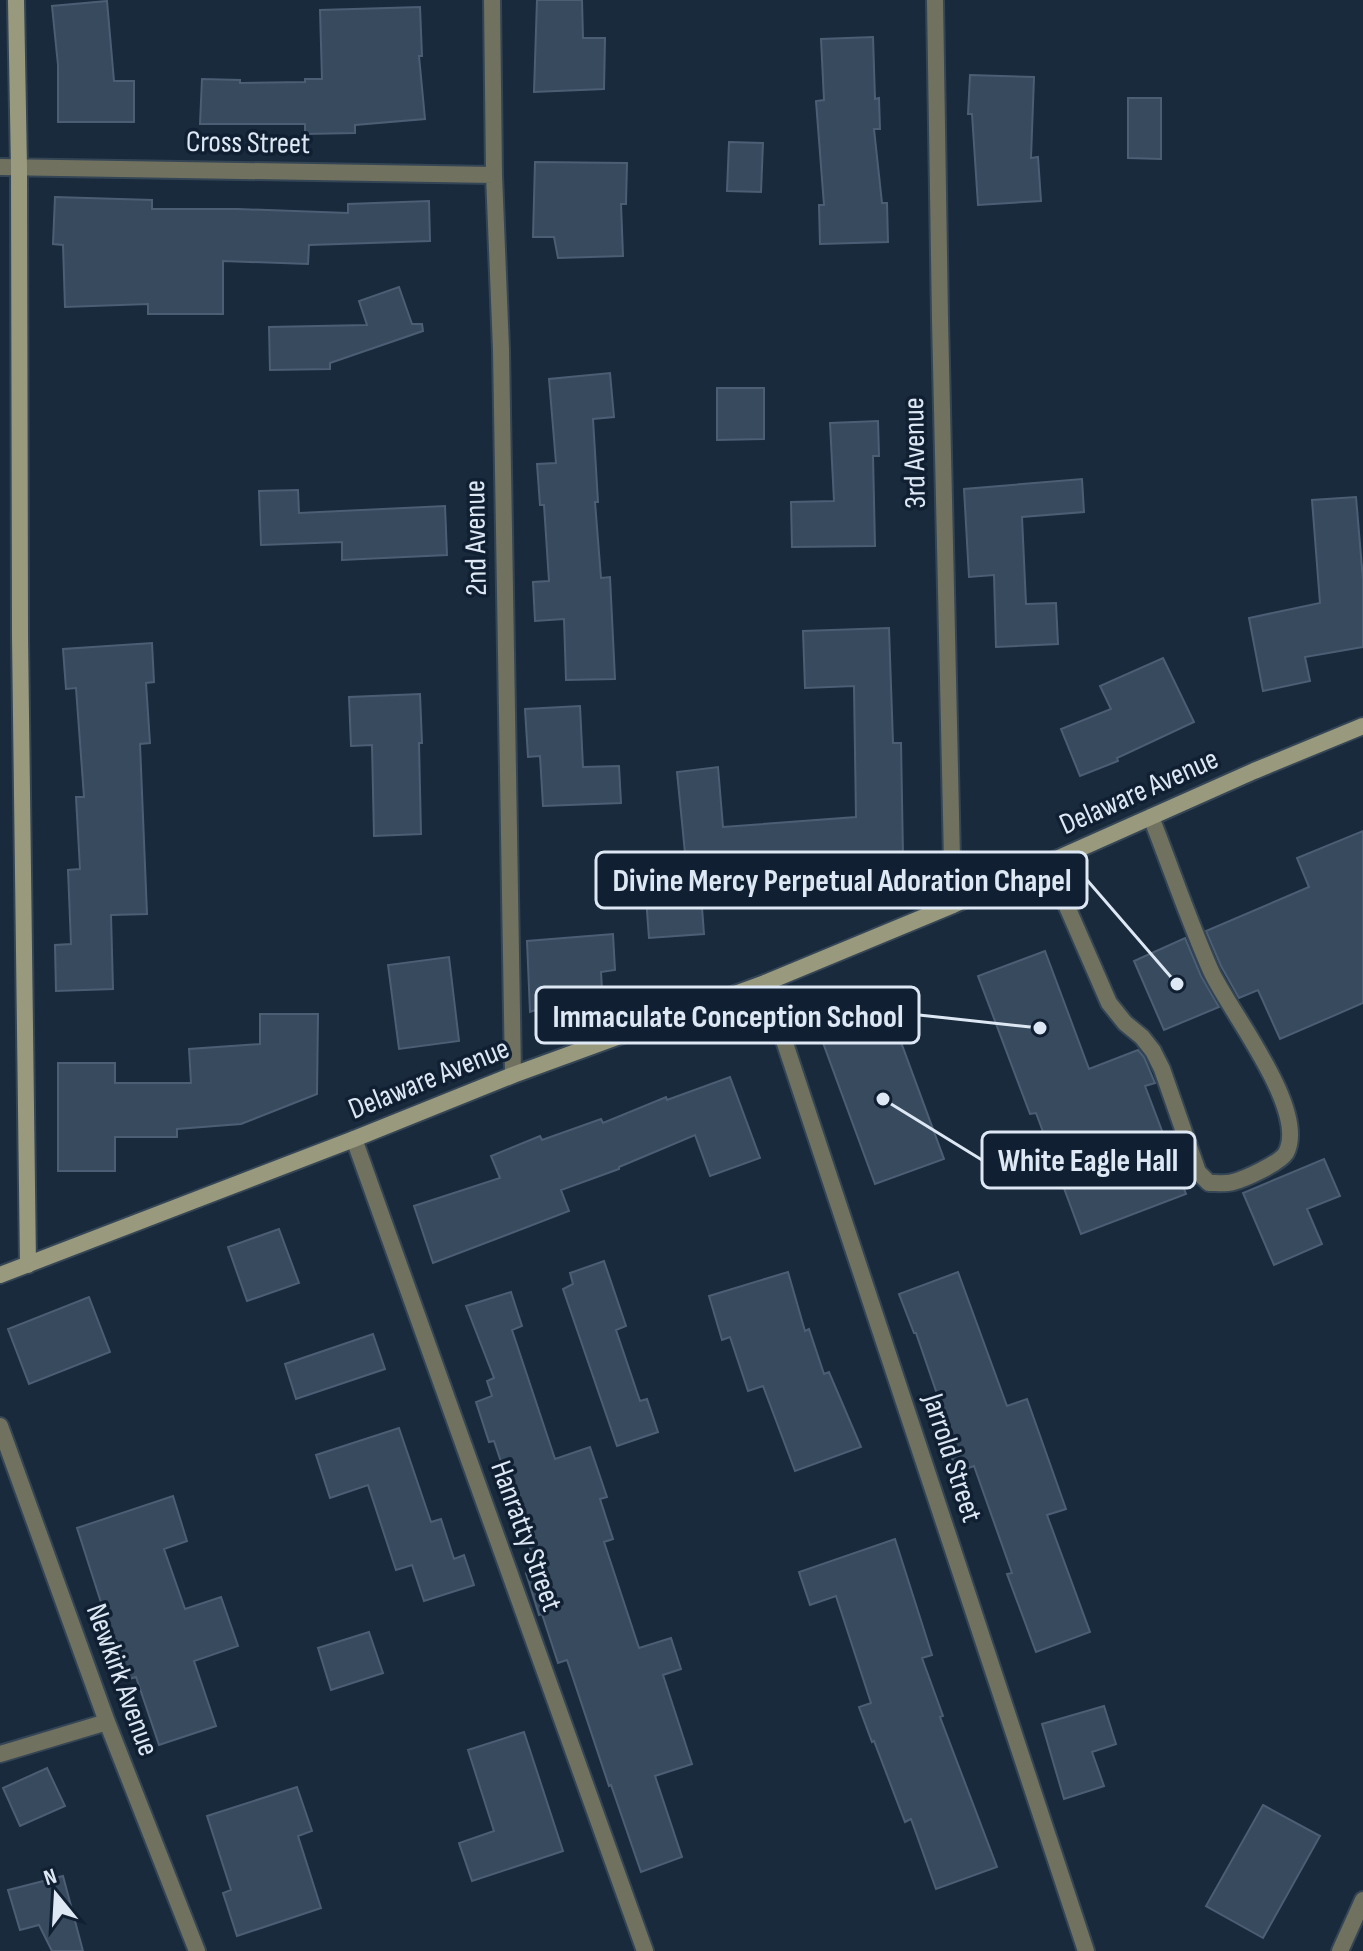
<svg xmlns="http://www.w3.org/2000/svg" width="1363" height="1951" font-family="'Sofia Sans Condensed',sans-serif">
  <style>
    .building { fill: #384a5e; stroke: #4c5e74; stroke-width: 2 }
    .lines { fill: none; stroke-linecap: round; stroke-linejoin: round }
    .lane-casing { stroke: #344556; stroke-width: 20 }
    .street-casing { stroke: #344556; stroke-width: 20 }
    .secondary-casing { stroke: #344556; stroke-width: 20 }
    .lane { stroke: #70715f; stroke-width: 16 }
    .street { stroke: #70715f; stroke-width: 16 }
    .secondary { stroke: #999a7d; stroke-width: 16 }
    .labels { text-anchor: middle; dominant-baseline: central; stroke-width: 7; stroke-linejoin: round; paint-order: stroke }
    .street-label { font-size: 30px; fill: #dde8f4; stroke: #102032 }
    .leader { fill: none; stroke: #dde8f4; stroke-width: 3 }
    .callout-dot { fill: #dde8f4; stroke: #102032; stroke-width: 3 }
    .callout { fill: #102032; stroke: #dde8f4; stroke-width: 3 }
    .callout-label { font-size: 32px; text-anchor: middle; font-weight: bold; fill: #dde8f4 }
  </style>
  <rect width="100%" height="100%" fill="#192a3c"/>
  <!-- building -->
  <path class="building" d="M537,0h45l1,38h22l-1,51 -70,3z
    M107,1l7,80h20v41h-76v-57l-6,-59z
    M420,7l2,49h-3l6,63 -70,6v8l-50,1v-10h-105l2,-45 38,1v3l65,-1v-3h17l-2,-69z
    M873,37l2,62 4,-1 1,31h-6l8,74h5l1,39 -68,2 -1,-39h5l-8,-104 8,-1 -3,-61z
    M970,75l64,2 -3,81 7,-1 3,44 -63,4 -6,-91h-4z
    M1128,98h33v61l-33,-1z
    M729,142l34,1 -2,49 -34,-1z
    M535,162l92,1 -1,41h-5l2,52 -65,2 -4,-21h-21z
    M55,197l97,3v9h86l110,4v-9l81,-3 1,40 -121,4 -1,19 -85,-3v53h-75v-10l-83,3 -2,-62 -10,-1z
    M399,287l13,37h10l1,7 -93,32v6l-60,1 -1,-43 98,-2 -8,-24z
    M610,373l4,44 -21,2 5,83h-3l6,76 9,-1 5,102 -49,1 -2,-61 -29,2 -2,-39 16,-1 -5,-76h-4l-3,-41 19,-1 -7,-84z
    M717,388h47v51l-47,1z
    M878,421l1,35h-6l2,90 -83,1 -1,-45 43,-1 -4,-78z
    M1082,479l2,33 -62,5 4,87 30,-1 2,41 -62,3 -2,-72 -25,2 -5,-88z
    M298,490l1,23 146,-7 2,49 -105,5v-18l-81,3 -2,-54z
    M1356,497l7,83v67l-58,10 5,24 -47,10 -14,-73 71,-15 -8,-103z
    M889,628l4,115h8l2,113 -100,2 2,30 -104,6 3,40 -55,4 -6,-81 42,-4 -8,-81 41,-5 5,60 133,-10 -2,-131 -49,2 -2,-57z
    M152,643l2,39 -8,1 4,60 -10,1 7,170 -36,1 2,74 -57,2 -1,-46 16,-1 -3,-74 12,-1 -4,-72h8l-8,-109 -10,1 -3,-40z
    M1163,658l31,64 -77,36 1,3 -38,15 -19,-47 50,-20 -11,-23z
    M420,694l2,49h-3l2,91 -47,2 -2,-91 -21,1 -2,-49z
    M580,706l3,61 36,-1 2,37 -78,3 -3,-50 -12,1 -3,-48z
    M1363,831v172l-83,36 -22,-49 -19,8 -18,-32 -15,-35 103,-44 -12,-29z
    M613,934l2,36 -14,2 1,17 -72,23 -3,-71z
    M1185,938l16,38 18,31 -55,23 -30,-69z
    M1045,951l44,118 49,-19 6,7 11,26 -10,3 41,108 -105,40 -45,-121 -6,1 -52,-138z
    M449,957l10,84 -60,8 -11,-84z
    M260,1014h58l-1,80 -76,30 -64,5v8h-62v34h-57v-108h57v20h76l-2,-34 71,-5z
    M891,1015l53,144 -69,25 -53,-144z
    M730,1077l30,81 -50,18 -15,-41 -76,32v2l-58,21 8,21 -136,52 -19,-57 86,-28 -9,-22 49,-20 2,4 59,-21 2,4 63,-26 1,3z
    M1324,1159l16,37 -33,13 15,35 -48,21 -31,-72z
    M279,1229l20,54 -52,18 -19,-54z
    M604,1261l22,65 -10,4 24,71 7,-2 11,33 -41,14 -54,-157 10,-5 -3,-11z
    M788,1272l17,59 4,-2 15,45 5,-2 32,75 -66,24 -32,-85 -15,5 -18,-54 -8,3 -13,-44z
    M958,1272l49,134 20,-7 39,110 -19,6 43,117 -54,20 -29,-78 5,-1 -38,-107 -17,6 -16,-43 7,-3 -32,-93h-2l-15,-39z
    M511,1292l11,34 -10,4 43,129 35,-12 17,50 -7,2 13,40 -9,3 35,106 32,-10 10,31 -18,6 29,89 -37,12 27,81 -41,15 -30,-87 -2,1 -42,-126 -9,3 -16,-49 -3,1 -13,-42 11,-4 -43,-128 -5,1 -13,-40 16,-6 -5,-15 7,-3 -28,-72z
    M89,1297l21,55 -81,32 -21,-55z
    M373,1334l12,35 -89,30 -11,-35z
    M399,1428l32,94 10,-3 13,40 10,-4 10,30 -50,16 -12,-36 -16,5 -28,-85 -38,13 -14,-43z
    M173,1496l14,45 -23,8 21,60 36,-12 17,49 -44,15 22,65 -57,19 -23,-68 -10,3 -49,-152z
    M895,1539l37,116 -10,3 21,58 -3,1 57,150 -61,22 -25,-70 -6,3 -31,-81 -2,1 -13,-35 12,-4 -35,-107 -26,9 -11,-33z
    M369,1632l14,41 -52,17 -13,-42z
    M1104,1706l12,38 -24,8 12,34 -40,13 -22,-75z
    M524,1732l39,119 -91,30 -13,-38 35,-12 -26,-81z
    M47,1768l18,38 -45,20 -17,-38z
    M297,1787l15,44 -14,5 23,72 -84,28 -14,-43 8,-3 -24,-74z
    M1263,1805l57,31 -57,102 -57,-32z
    M63,1876l20,75h-31l-13,-26 -19,5 -12,-40z"/>
  <g class="lines">
    <!-- lane casing -->
    <g class="lane-casing">
      <path id="lane" d="M1048,863l61,140 16,20 17,14 11,14 9,18 36,103 11,11c7,0 17,1 24,-1 12,-3 47,-19 53,-29 23,-43 -57,-142 -75,-182 -22,-50 -40,-103 -60,-154"/>
    </g>
    <!-- street casing -->
    <g class="street-casing">
      <path id="street" d="M492,0l2,175 7,174 12,726
        M935,0l5,319 13,586
        M0,167l494,8
        M765,983l321,968
        M354,1139l291,812
        M0,1426l107,296 90,229
        M0,1754l107,-32
        M1340,1951l23,-51"/>
    </g>
    <!-- secondary casing -->
    <g class="secondary-casing">
      <path id="secondary" d="M16,0l3,168 1,468 8,629
        M0,1275l354,-136 159,-64 252,-92 188,-78 301,-134 109,-45"/>
    </g>
    <!-- lane -->
    <use href="#lane" class="lane"/>
    <!-- street -->
    <use href="#street" class="street"/>
    <!-- secondary -->
    <use href="#secondary" class="secondary"/>
  </g>
  <g class="labels">
    <!-- street labels -->
    <g class="street-label">
      <text transform="translate(248 143) rotate(1)">Cross Street</text>
      <text transform="translate(915 453) rotate(-91)">3rd Avenue</text>
      <text transform="translate(476 538) rotate(-91)">2nd Avenue</text>
      <text transform="translate(1139 792) rotate(-24)">Delaware Avenue</text>
      <text transform="translate(429 1079) rotate(-22)">Delaware Avenue</text>
      <text transform="translate(952 1458) rotate(72)">Jarrold Street</text>
      <text transform="translate(526 1536) rotate(70)">Hanratty Street</text>
      <text transform="translate(122 1680) rotate(70)">Newkirk Avenue</text>
    </g>
  </g>
  <!-- callouts -->
  <path class="leader" d="M1177 984L1087 880M1040 1028L919 1015M883 1099L982 1160"/>
  <g class="callout-dot">
    <circle cx="1177" cy="984" r="8"/>
    <circle cx="1040" cy="1028" r="8"/>
    <circle cx="883" cy="1099" r="8"/>
  </g>
  <g class="callout">
    <rect x="596" y="852" width="491" height="56" rx="8"/>
    <rect x="536" y="987" width="383" height="56" rx="8"/>
    <rect x="982" y="1132" width="213" height="56" rx="8"/>
  </g>
  <g class="callout-label">
    <text x="842" y="891">Divine Mercy Perpetual Adoration Chapel</text>
    <text x="728" y="1027">Immaculate Conception School</text>
    <text x="1088" y="1171">White Eagle Hall</text>
  </g>
  <!-- north arrow -->
  <g transform="translate(56 1895) rotate(342)" stroke="#102032" stroke-width="6" paint-order="stroke">
  <path d="M0-6L14 30L0 20L-14 30Z" fill="#dde8f4"/>
  <text y="-12" font-size="22" font-weight="bold" text-anchor="middle" fill="#dde8f4">N</text>
  </g>
</svg>
